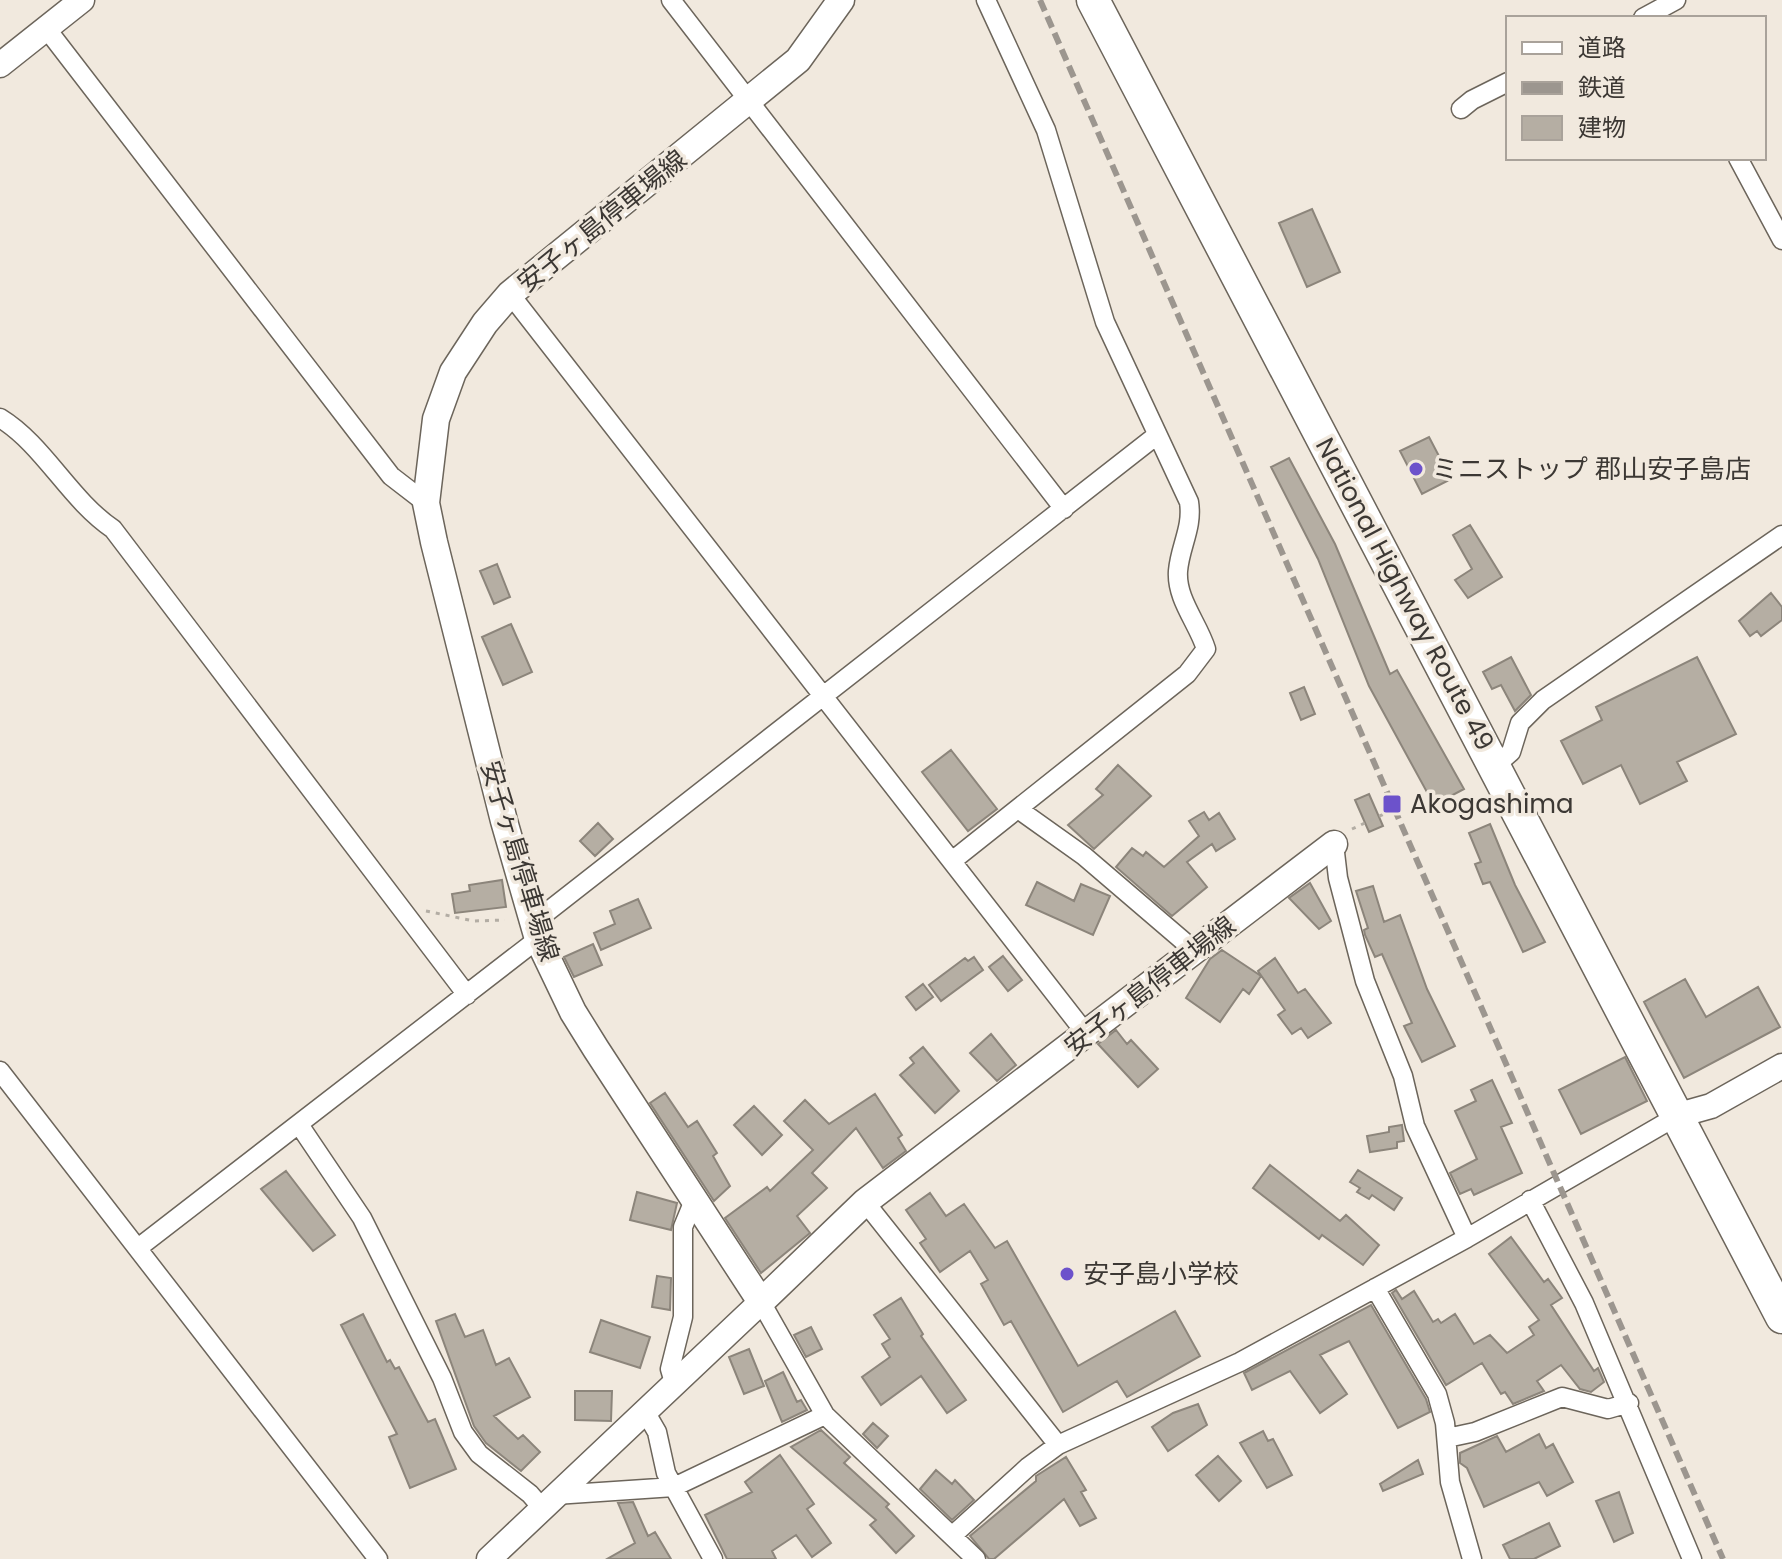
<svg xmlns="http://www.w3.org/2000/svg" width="1782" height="1559" font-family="Poppins,'Noto Sans JP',sans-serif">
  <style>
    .building { fill: #b5aea3; stroke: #8c857b; stroke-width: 2 }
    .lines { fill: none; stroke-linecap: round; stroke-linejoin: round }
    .minor-casing { stroke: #6c655b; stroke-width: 21 }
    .tertiary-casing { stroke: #6c655b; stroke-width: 27 }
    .secondary-casing { stroke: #6c655b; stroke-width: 29 }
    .trunk-casing { stroke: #6c655b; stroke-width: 35 }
    .path { stroke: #b3ada4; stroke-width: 3; stroke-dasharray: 4 6; stroke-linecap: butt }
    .minor { stroke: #fff; stroke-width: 18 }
    .tertiary { stroke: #fff; stroke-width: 24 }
    .secondary { stroke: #fff; stroke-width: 26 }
    .trunk { stroke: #fff; stroke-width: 32 }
    .rail { stroke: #9c968f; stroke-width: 6; stroke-dasharray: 12 6; stroke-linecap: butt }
    .poi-dot { fill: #6c52cb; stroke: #f1e9de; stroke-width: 3 }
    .labels { text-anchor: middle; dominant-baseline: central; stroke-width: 7; stroke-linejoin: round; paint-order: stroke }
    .street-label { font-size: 26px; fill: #3c3834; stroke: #f1e9de }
    .poi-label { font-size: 26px; fill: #3c3834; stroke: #f1e9de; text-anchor: start }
  </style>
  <rect width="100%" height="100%" fill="#f1e9de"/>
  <!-- building -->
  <path class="building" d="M1312,209l28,63 -33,15 -28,-64z
    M1429,437l22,42 -29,15 -22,-43z
    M1289,458l46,86 55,130 7,-4 67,119 -30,16 -65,-119 -51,-127 -47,-92z
    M1470,525l32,52 -34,21 -13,-18 17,-11 -19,-34z
    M497,564l13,33 -16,7 -14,-33z
    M1771,593l11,14v13l-21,16 -4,-5 -7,5 -11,-15z
    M511,624l21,48 -29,13 -21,-48z
    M1511,657l20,38 -16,16 -14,-26 -9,4 -9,-17z
    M1697,657l39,77 -59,28 10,19 -47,23 -19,-39 -38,19 -22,-43 41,-21 -6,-13z
    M1304,687l11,27 -14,6 -11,-27z
    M951,750l46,59 -29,22 -46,-59z
    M1118,765l33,31 -57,53 -26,-24 35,-30 -7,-6z
    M1369,794l14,32 -14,6 -14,-32z
    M1204,812l5,8 10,-7 16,26 -19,12 -4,-7 -25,18 20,25 -35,29 -56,-49 16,-19 11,8 3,-4 18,15 35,-31 -10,-15z
    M598,823l15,16 -18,17 -15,-15z
    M1490,824l25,61 30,57 -22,10 -33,-70 -7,2 -8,-20 6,-2 -12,-29z
    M502,880l4,27 -51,6 -3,-19 18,-3 -1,-6z
    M1037,882l37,19 7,-17 29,12 -17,39 -67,-30z
    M1310,883l21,38 -12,8 -30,-31z
    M1373,886l11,36 16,-7 27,74 28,57 -33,16 -18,-36 8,-3 -30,-69 -7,3 -10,-22 -1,-5 4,-2 -12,-37z
    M638,899l13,29 -50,22 -7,-17 21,-9 -5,-13z
    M593,944l9,21 -28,12 -10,-20z
    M1222,950l39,26 -12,18 -6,-5 -23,33 -34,-24 24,-39z
    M1003,956l19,24 -14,11 -19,-24z
    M974,957l9,13 -42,31 -12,-16 36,-27 3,3z
    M1275,958l23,35 7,-4 26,34 -23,15 -7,-10 -9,6 -14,-19 7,-5 -27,-39z
    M1685,979l21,38 52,-30 22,40 -96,51 -40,-76z
    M923,984l10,13 -17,13 -10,-13z
    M1116,1030l11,14 4,-4 27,29 -20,18 -40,-43z
    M991,1034l25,31 -19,16 -27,-28z
    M923,1047l36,44 -24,22 -35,-38 14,-12 -4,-5z
    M1625,1057l22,44 -66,33 -22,-44z
    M1492,1080l20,43 -11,4 21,46 -48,22 -3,-6 -11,5 -10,-21 27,-14 -22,-48 21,-10 -5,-11z
    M665,1093l23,34 9,-6 20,32 -4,3 17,30 -16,15 -64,-98z
    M875,1094l27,41 -4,3 8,13 -23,17 -27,-40 -44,45 15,15 -30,28 13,17 -49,40 -36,-55 42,-31 3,4 43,-41 -29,-29 21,-21 24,24z
    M754,1106l28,29 -20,20 -28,-30z
    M1402,1125l2,16 -7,1v6l-27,4 -3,-16 22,-4v-5z
    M1270,1165l70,56 6,-6 33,30 -16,20 -41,-30 -3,4 -66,-51z
    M1358,1170l44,28 -8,12 -22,-15 -3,4 -12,-7 3,-4 -10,-6z
    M286,1171l49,64 -22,16 -52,-62z
    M637,1192l40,11 -6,27 -41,-10z
    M930,1193l16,23 18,-12 31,44 12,-7 71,125 97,-55 25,45 -73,41 -10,-16 -54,31 -52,-91 -7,4 -23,-41 7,-4 -18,-29 -30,21 -20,-29 6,-4 -20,-29z
    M1511,1237l33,45 4,-3 14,19 -11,7 43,66 4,-3 6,14 -13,10 -11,-3 -19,-24 -24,16 7,10 -31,13 -8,-12 -4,2 -19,-31 -36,22 -54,-92 4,-3 6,9 12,-8 19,31 5,-3 3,4 14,-9 19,30 16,-9 17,18 27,-18 -5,-8 10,-7 -50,-66z
    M657,1276l14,2 -1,32 -18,-3z
    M901,1298l22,36 -2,2 45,64 -19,13 -26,-37 -40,29 -19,-28 28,-20 -8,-13 8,-5 -16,-24z
    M1371,1305l55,94 4,13 -32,16 -49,-87 -29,14 27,39 -27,19 -30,-42 -38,19 -8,-17z
    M363,1314l24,48 3,-2 5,9 4,-2 29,55 7,-3 21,50 -46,19 -21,-51 8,-3 -56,-109z
    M455,1314l10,23 18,-7 13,35 13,-7 21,39 -36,19 24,23 5,-4 17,17 -19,19 -35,-28 -12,-17 -38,-105z
    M601,1320l49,17 -10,31 -50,-16z
    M811,1327l11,22 -16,8 -12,-22z
    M749,1349l15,37 -20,8 -15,-37z
    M783,1372l14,30 4,-2 6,10 -25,12 -17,-41z
    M575,1391h37l-1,30 -36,-1z
    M1198,1404l9,21 -39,26 -16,-24 21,-14z
    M873,1423l15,13 -11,12 -14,-14z
    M821,1430l29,27 -6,6 45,41 -3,3 28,29 -18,17 -26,-28 6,-5 -85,-73z
    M1263,1431l5,10 5,-2 19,36 -25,13 -27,-45z
    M1539,1434l7,14 7,-4 20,38 -26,14 -8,-14 -55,25 -17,-39 -7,-5v-10l37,-17 9,16z
    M780,1455l34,49 -7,5 24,34 -19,14 -16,-22 -24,16 4,8h-49l-22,-44 47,-23 -7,-10z
    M1218,1456l23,25 -22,20 -23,-26z
    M1066,1457l20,33 -5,2 15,26 -16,8 -16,-27 -70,60h-5l-19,-23 66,-55v-5z
    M1418,1460l5,14 -40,17 -3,-7z
    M936,1470l16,14 3,-4 19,20 -22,20 -32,-31z
    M1619,1492l14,41 -19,9 -18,-41z
    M633,1502l15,34 7,-4 16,27h-64l28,-16 -17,-40z
    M1549,1523l11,23 -26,13h-24l-7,-14z"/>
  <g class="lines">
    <!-- minor casing -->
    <g class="minor-casing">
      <path id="minor" d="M671,0l393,509
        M1643,18l33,-18
        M46,28l345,448 35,27
        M1461,109l11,-9 36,-18
        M1738,158l44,82
        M510,294l577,741
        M0,418c44,27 69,81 113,111l354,466
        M1496,765l15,-13 9,-29 23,-23 239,-165
        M1018,809l66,47 111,95
        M1334,844l4,34 27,103 38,95 12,50 52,112
        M952,861l235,-187 19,-25c-8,-26 -30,-50 -28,-78 2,-25 15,-43 11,-69l-84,-180 -59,-192 -60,-130
        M533,923l624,-488
        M0,1071l378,488
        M300,1126l62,92 80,160 21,54 16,22 51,40 12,14
        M1530,1200l54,103 108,256
        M865,1202l193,243
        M138,1248l400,-309
        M1375,1288l62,106 8,29 5,59 22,77
        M761,1302l64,113 151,144
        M675,1386l-5,-17 13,-52v-90l12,-29
        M646,1413l11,19 9,41 47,86
        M1447,1438l28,-6 87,-35 46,12 21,-6
        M555,1495l119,-8 151,-72
        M953,1535l75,-68 30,-22 182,-83 227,-124 212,-123"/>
    </g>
    <!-- tertiary casing -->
    <g class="tertiary-casing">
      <path id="tertiary" d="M0,65l82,-65
        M1679,1115l32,-9 71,-40
        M489,1559l272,-257"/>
    </g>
    <!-- secondary casing -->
    <g class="secondary-casing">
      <path id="secondary" d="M841,0l-43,60 -288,234 -25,29 -32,49 -17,47 -10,84 8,39 70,279 34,118 35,73 23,37 165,253 104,-100 469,-358"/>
    </g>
    <!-- trunk casing -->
    <g class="trunk-casing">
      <path id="trunk" d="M1093,0l689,1317"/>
    </g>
    <!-- path -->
    <path class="path" d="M1352,829l34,-16
      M426,911l48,10 31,-1"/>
    <!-- minor -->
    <use href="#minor" class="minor"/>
    <!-- tertiary -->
    <use href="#tertiary" class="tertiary"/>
    <!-- secondary -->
    <use href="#secondary" class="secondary"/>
    <!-- trunk -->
    <use href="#trunk" class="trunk"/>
    <!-- rail -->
    <path class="rail" d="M1040,0l683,1559"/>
  </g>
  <!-- markers -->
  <g class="poi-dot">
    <circle cx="1416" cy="469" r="8"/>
    <rect x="1382" y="794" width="20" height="20" rx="4"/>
    <circle cx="1067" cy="1274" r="8"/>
  </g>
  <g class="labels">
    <!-- street labels -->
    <g class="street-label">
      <text transform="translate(602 221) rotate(-39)">安子ヶ島停車場線</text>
      <text transform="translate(1405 594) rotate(62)">National Highway Route 49</text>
      <text transform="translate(520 861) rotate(73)">安子ヶ島停車場線</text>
      <text transform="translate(1150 986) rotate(-38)">安子ヶ島停車場線</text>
    </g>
    <!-- poi labels -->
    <g class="poi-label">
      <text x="1432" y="469">ミニストップ 郡山安子島店</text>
      <text x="1410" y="804">Akogashima</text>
      <text x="1083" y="1274">安子島小学校</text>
    </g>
  </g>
  <!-- legend -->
  <rect x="1506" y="16" width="260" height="144" fill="#f1e9de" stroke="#a9a29a" stroke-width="2"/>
  <rect x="1522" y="42" width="40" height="12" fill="#ffffff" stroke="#a9a29a" stroke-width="2"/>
  <text x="1578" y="56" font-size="24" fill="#3c3834">道路</text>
  <rect x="1522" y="82" width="40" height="12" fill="#9c968f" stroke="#a9a29a" stroke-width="2"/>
  <text x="1578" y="96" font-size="24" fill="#3c3834">鉄道</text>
  <rect x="1522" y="116" width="40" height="24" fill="#b5aea3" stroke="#a9a29a" stroke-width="2"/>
  <text x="1578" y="136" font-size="24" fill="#3c3834">建物</text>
</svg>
